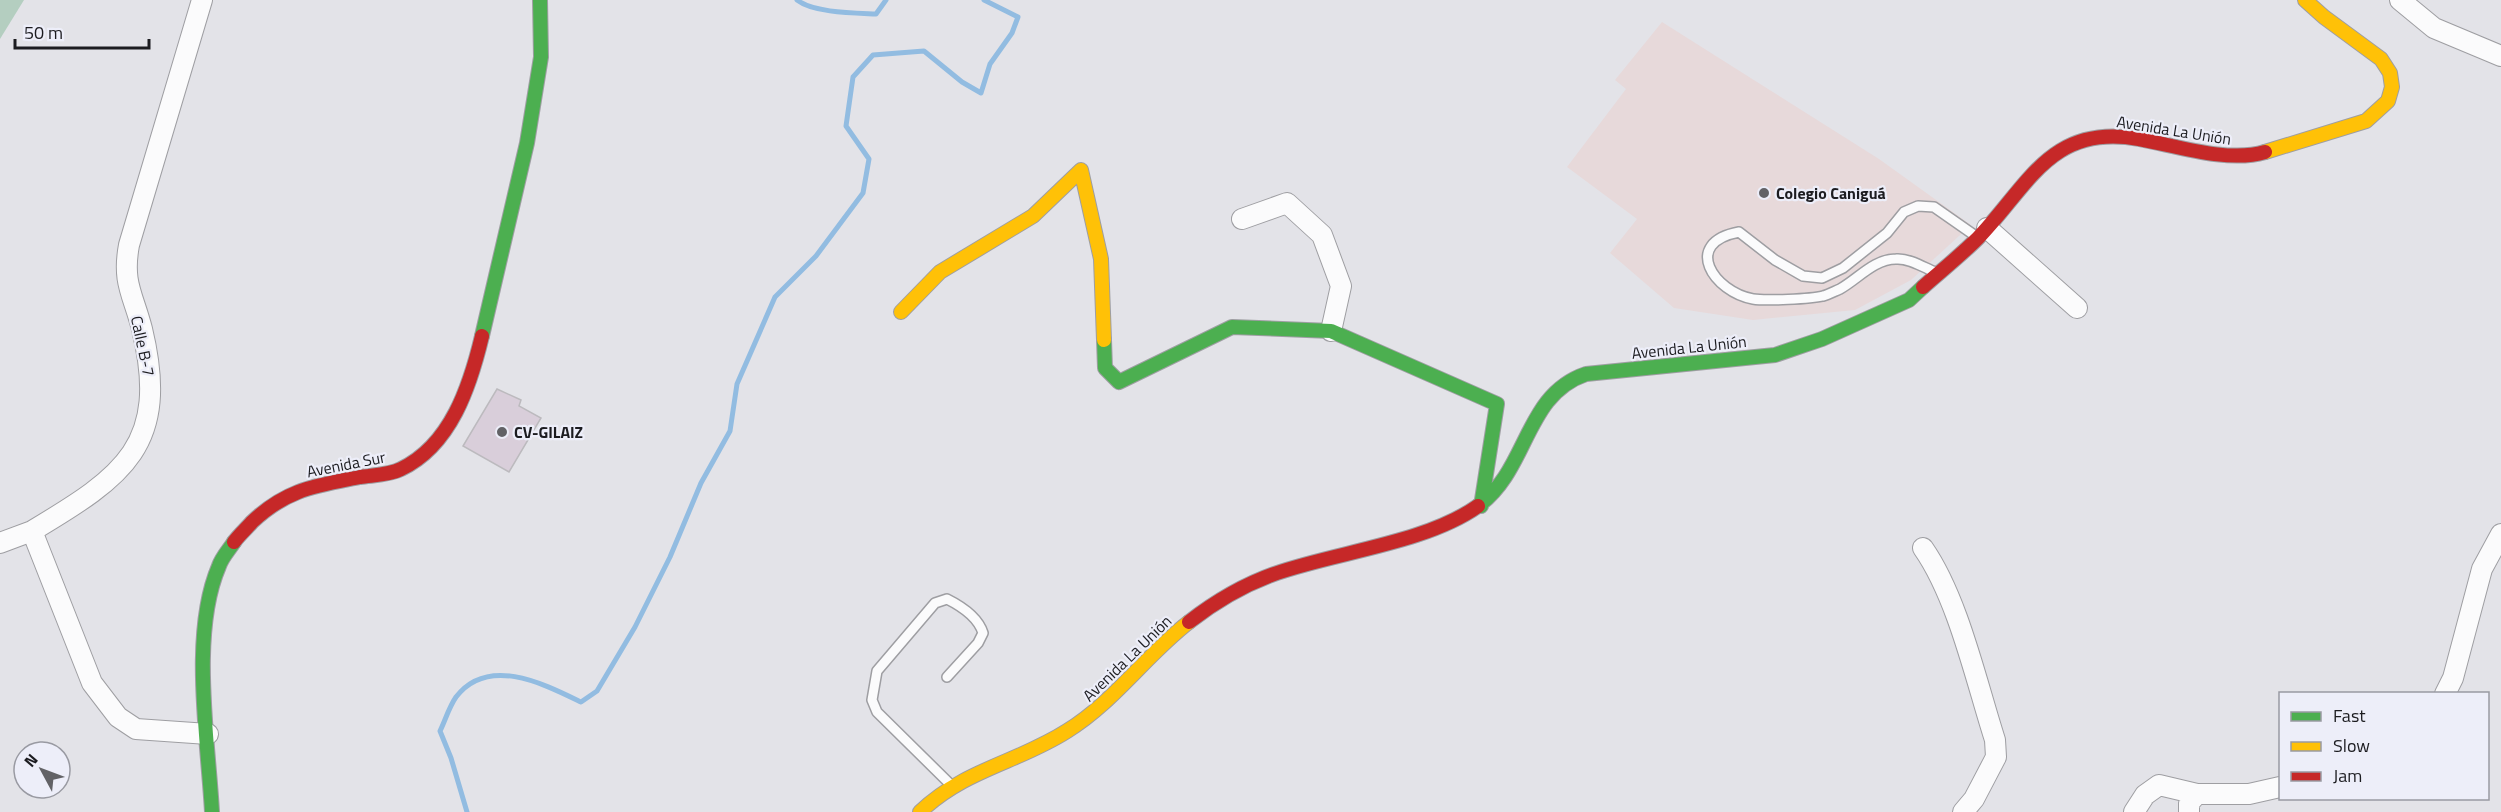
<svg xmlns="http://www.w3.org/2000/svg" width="2501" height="812" font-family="'Titillium Web',sans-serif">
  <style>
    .education { fill: #e7d9da }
    .green { fill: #b4cec0 }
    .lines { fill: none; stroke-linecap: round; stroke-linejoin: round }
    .stream { stroke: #92bce1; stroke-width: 5 }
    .building { fill: #d9ceda; stroke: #bcbabe; stroke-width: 1.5 }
    .lane-casing { stroke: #9e9ea2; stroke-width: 12 }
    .street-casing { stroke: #9e9ea2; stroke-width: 22 }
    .fast-casing { stroke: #9e9ea2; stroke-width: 16 }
    .slow-casing { stroke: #9e9ea2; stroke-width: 16 }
    .jam-casing { stroke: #9e9ea2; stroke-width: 16 }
    .lane { stroke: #fbfbfc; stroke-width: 9 }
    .street { stroke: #fbfbfc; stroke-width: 20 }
    .fast { stroke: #4caf50; stroke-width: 14 }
    .slow { stroke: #ffc107; stroke-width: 14 }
    .jam { stroke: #c62828; stroke-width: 14 }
    .poi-dot { fill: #626266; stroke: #edeef9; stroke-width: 2 }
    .labels { text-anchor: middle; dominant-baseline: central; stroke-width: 4.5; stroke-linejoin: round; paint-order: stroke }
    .street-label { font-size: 16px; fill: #1c1c20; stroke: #edeef9 }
    .poi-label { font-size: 16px; font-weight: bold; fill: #1c1c20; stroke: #edeef9; text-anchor: start }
  </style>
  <rect width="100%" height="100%" fill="#e3e3e8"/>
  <!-- education -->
  <path class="education" d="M1662,22l217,137 92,66 -60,55 -56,30 -102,10 -79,-12 -64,-55 27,-34 -70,-52 59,-78 -11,-9z"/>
  <!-- green -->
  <path class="green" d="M0,0h24l-24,39z"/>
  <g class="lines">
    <!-- stream -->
    <path class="stream" d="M797,0c17,13 57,13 79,14l10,-14
      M467,812l-16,-54 -11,-27c5,-10 9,-24 16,-34 32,-42 88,-13 125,5l16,-11 38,-64 35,-70 31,-74 29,-52 7,-47 38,-87 41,-41 47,-63 6,-34 -23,-33 7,-49 20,-22 51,-4 38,31 19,11 9,-29 22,-31 6,-16 -34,-17"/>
  </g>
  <!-- building -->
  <path class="building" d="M497,389l24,11 -2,6 22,12 -32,54 -46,-26z"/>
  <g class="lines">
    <!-- lane casing -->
    <g class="lane-casing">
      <path id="lane" d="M1935,272c-12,-5 -26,-14 -39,-13 -22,0 -38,20 -56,30 -5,2 -12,6 -17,7 -12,3 -58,5 -70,3 -39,-7 -72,-56 -14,-67l36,28 28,16 19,2 21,-10 44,-35 17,-21 14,-6 16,1 43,30
        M947,677l31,-34 5,-10c-5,-16 -22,-27 -36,-34l-12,4 -58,68 -5,29 5,12 73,72"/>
    </g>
    <!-- street casing -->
    <g class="street-casing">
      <path id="street" d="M202,0l-73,245c-7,38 4,49 13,84 28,116 -18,147 -110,202l60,152 26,34 18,12 72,5
        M2400,0l34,28 67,28
        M1242,219l45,-16 35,32 19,51 -10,45
        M1987,228l90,80
        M0,543l32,-12
        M1923,548c35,50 53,133 72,192l1,17 -22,42 -11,13
        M2445,694l8,-16 29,-109 19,-35
        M2134,812l11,-17 14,-10 38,9h52l31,-7
        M2189,812v-9l8,-9"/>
    </g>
    <!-- fast casing -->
    <g class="fast-casing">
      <path id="fast" d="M482,336l45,-193 14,-86 -1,-57
        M1104,340l1,28 14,14 113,-55 99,4 166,73 -16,102
        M1478,506c51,-37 46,-111 108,-132l189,-19 47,-16 87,-39 14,-13
        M212,812c-4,-73 -22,-179 7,-246 3,-9 10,-16 15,-24"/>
    </g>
    <!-- slow casing -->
    <g class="slow-casing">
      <path id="slow" d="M2265,152l101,-31 22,-20 4,-14 -2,-14 -9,-14 -57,-42 -19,-17
        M901,312l39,-40 93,-56 48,-46 20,89 3,81
        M920,812c45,-43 97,-49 147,-81 47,-29 79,-76 122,-109"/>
    </g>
    <!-- jam casing -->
    <g class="jam-casing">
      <path id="jam" d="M1923,287c18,-16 38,-32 55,-49 51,-53 73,-115 161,-99 38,7 89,24 126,13
        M234,542c5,-7 12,-13 18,-20 35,-33 63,-36 108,-45 13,-2 30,-2 41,-8 50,-24 69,-83 81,-133
        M1189,622c27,-21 56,-38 88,-49 60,-21 149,-30 201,-67"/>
    </g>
    <!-- lane -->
    <use href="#lane" class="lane"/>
    <!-- street -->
    <use href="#street" class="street"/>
    <!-- fast -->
    <use href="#fast" class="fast"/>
    <!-- slow -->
    <use href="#slow" class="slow"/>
    <!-- jam -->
    <use href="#jam" class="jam"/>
  </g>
  <!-- markers -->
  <g class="poi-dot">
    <circle cx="1764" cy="193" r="6"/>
    <circle cx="502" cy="432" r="6"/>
  </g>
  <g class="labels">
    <!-- street labels -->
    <g class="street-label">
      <text transform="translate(2174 130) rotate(9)">Avenida La Unión</text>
      <text transform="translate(143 346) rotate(78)">Calle B-7</text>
      <text transform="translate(1689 347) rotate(-6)">Avenida La Unión</text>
      <text transform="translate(346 464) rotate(-11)">Avenida Sur</text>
      <text transform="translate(1127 658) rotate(-44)">Avenida La Unión</text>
    </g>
    <!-- poi labels -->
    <g class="poi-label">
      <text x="1776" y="193">Colegio Caniguá</text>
      <text x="514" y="432">CV-GILAIZ</text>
    </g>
  </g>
  <!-- legend -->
  <rect x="2279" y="692" width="210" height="108" fill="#edeef9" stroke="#999aa2" stroke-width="1.5"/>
  <rect x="2291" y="712" width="30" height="9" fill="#4caf50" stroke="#999aa2" stroke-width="1.5"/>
  <text x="2333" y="722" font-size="18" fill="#1c1c20">Fast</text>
  <rect x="2291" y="742" width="30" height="9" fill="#ffc107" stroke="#999aa2" stroke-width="1.5"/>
  <text x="2333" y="752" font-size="18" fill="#1c1c20">Slow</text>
  <rect x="2291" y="772" width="30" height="9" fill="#c62828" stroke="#999aa2" stroke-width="1.5"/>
  <text x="2333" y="782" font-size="18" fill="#1c1c20">Jam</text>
  <!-- north arrow -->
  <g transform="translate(42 770) rotate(311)"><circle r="28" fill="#edeef9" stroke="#999aa2" stroke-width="1.5"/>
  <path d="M0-4.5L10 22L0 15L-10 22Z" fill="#626266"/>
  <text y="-9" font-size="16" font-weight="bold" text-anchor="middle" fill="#1c1c20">N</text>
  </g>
  <!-- scale -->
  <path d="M15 39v9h134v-9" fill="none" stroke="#1c1c20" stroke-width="3"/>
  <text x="24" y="39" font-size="18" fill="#1c1c20" stroke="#edeef9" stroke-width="4.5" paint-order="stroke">50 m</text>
</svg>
